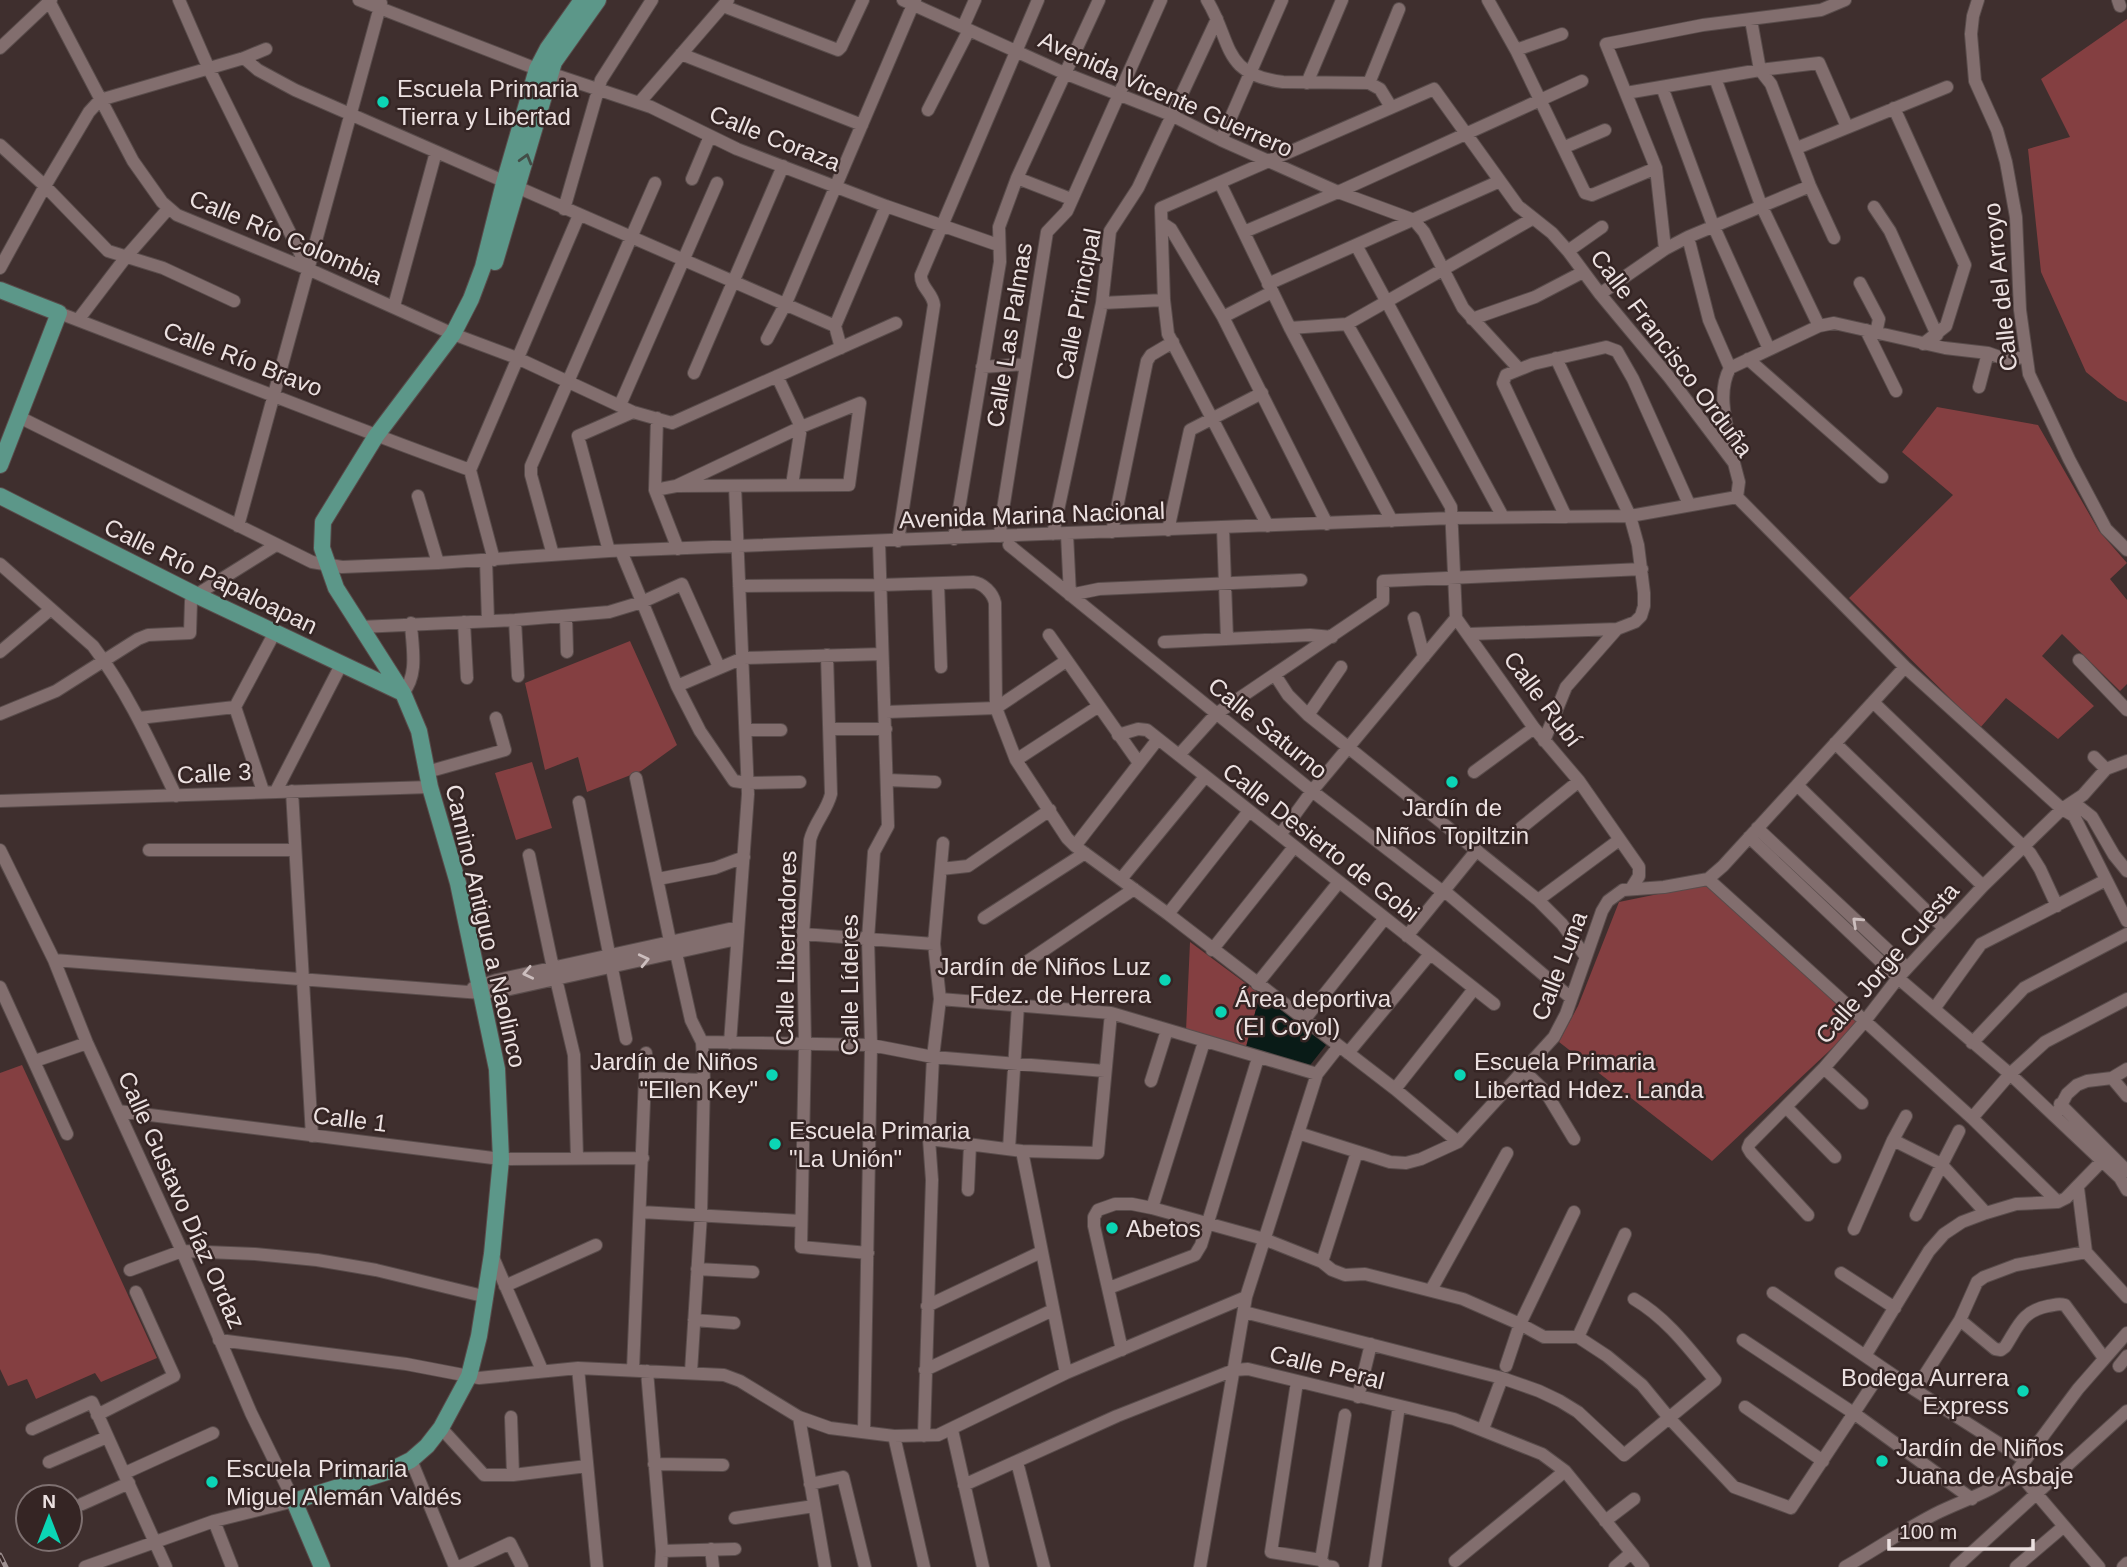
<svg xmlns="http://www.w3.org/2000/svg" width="2127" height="1567" font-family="Arial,sans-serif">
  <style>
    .green { fill: #843f41 }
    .water { fill: #091b17 }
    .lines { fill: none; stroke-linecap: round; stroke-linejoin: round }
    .minor-casing { stroke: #594c4b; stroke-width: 14 }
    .major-casing { stroke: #594c4b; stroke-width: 18 }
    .minor { stroke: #826e6e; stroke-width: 12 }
    .major { stroke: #5c9789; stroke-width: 16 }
    .rail-casing { stroke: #9e9090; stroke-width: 5 }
    .rail { stroke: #352524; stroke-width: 2.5; stroke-dasharray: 8; stroke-linecap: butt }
    .oneway { stroke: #434d47 }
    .oneway2 { stroke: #ccbebe }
    .poi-dot { fill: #0bd5b5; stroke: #352524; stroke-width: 2.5 }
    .labels { text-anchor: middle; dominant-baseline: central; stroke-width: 5; stroke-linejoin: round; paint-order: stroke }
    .poi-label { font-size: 24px; fill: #ece1e1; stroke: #352524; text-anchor: start }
    .street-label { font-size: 24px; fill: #ece1e1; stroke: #352524 }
  </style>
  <rect width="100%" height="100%" fill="#3f2f2e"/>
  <!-- green -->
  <path class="green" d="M2127,19v383l-9,-4 -32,-26 -45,-100 -13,-123 42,-12 -29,-58z
    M1937,407l101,18 61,106 28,32 -17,16 17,21v84l-7,7 -58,-57 -20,22 52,50 -36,33 -52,-41 -26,30 -131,-130 104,-103 -51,-43z
    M630,641l47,104 -36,26 -54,21 -9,-35 -33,13 -20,-87z
    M532,762l20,66 -36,12 -21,-67z
    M1707,884l153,138 -148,139 -153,-119 19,-36 41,-104z
    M1190,942l70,52 -15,57 -59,-20z
    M22,1065l135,293 -56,24 -6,-9 -59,26 -9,-20 -19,7 -8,-17v-296z"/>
  <!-- water -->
  <path class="water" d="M1260,994l66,51 -19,24 -62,-18z"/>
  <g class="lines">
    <!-- minor casing -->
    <g class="minor-casing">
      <path id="minor" d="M179,0l30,69 99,200
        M359,0l178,69 114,38 86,42 149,57 112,39
        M903,0l161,73 107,42 50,25 117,52 76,28 10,12 39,76 56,61
        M1207,0c26,43 14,74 76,82l86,1 11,6 11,18
        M1488,0l28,50 69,143 7,2 64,-27
        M1978,0l-5,16 -2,18 4,47 22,49 9,32 10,55 4,93 9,64 40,85 37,70 21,21
        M2118,0l2,6
        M49,1l84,160 29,41 15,13 131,54 145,65 64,24 116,54 39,11 224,-100
        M723,6l115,44 3,-3 22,-47
        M1751,20l9,50 11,14 39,102 24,52
        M963,27l12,-27
        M0,48l51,-48
        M1516,50l46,-16
        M681,54l181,71
        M244,58l14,12 37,20 540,236
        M1715,78l46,127 58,121
        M1307,83l35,-83
        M1369,83l30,-74
        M1662,87l51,138 56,124
        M1626,93l134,-23 59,-7 28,64
        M639,103l89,-103
        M1894,108l71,157 -19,61 -23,18
        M928,110l41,-80
        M1221,140l61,-140
        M0,145l45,41 63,65 55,17 71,33
        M1565,147l40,-17
        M1797,148l150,-61
        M1017,178l54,21
        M692,179l18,-43
        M1220,183l70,145 102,193
        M1874,207l16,24 47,104
        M564,209l37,-129 51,-80
        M1162,223l9,6 52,88 104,207
        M1244,232l94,-40 244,-111
        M1688,237l21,83 21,48
        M1356,245l147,272
        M1665,249l-9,-81 -50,-124 97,-19 118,-15 24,-10
        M1568,251l34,-24
        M0,268l45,-82 44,-74 11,-12 144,-42 22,-9
        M1860,283l19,36 -3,14
        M1268,284l232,-103
        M1600,294l65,-45 23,-12 122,-51
        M1102,303l62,-3
        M394,306l42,-154
        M59,313c137,52 273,107 411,157
        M1223,317l49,-25
        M1472,319l63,-22 48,-25
        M78,320l48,-63 42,-48
        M1347,324l104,183 5,111 78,110 45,53 60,86v9l-8,13
        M1290,328l57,-4 185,-105
        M1866,330l30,61
        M767,339l19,-36 129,-303
        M841,348l-6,-22 51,-120
        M1748,359l134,118
        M982,367l44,-3
        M694,373l89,-207
        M777,376l24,51 -9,58
        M1979,387l9,-34
        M620,405l97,-222
        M19,417l293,145 30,5 96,-4 171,-12 843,-33 178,-2 107,-19
        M657,418l-2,72 23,59
        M1734,461c-5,-29 -19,-66 -4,-93l89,-42 15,-3 111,25 43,5 17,6 21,-2
        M655,490l21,-4 125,-59 59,-24 -11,82 -173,1
        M418,496l20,67
        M1737,497l168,170 157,142 12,7 53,105
        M1566,517l-63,-134 3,-8 27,-11 73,-17 11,4 16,28 56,125
        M238,526l143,-523
        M1268,526l-100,-192 -4,-34 -3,-92 273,-119 84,117 34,27 16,18 32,43 69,83 65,86 5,19 -2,15
        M1223,528l4,111
        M1168,530l22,-100 72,-37
        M1112,532l35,-171 4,-6 22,-13
        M1053,534l49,-231 8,-72 28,-43 79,-169
        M1067,534l3,61
        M1000,536l1,-14 46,-290 20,-21 94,-211
        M954,539l46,-277 -1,-35 18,-49 82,-178
        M898,541l36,-236c-1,-12 -14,-18 -13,-30l117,-275
        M1009,545l303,246 131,101
        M609,551l-31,-115 55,-24
        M621,551l56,135 23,45 34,50 14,2 52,-1
        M553,555l-22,-80v-9l124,-283
        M486,560l2,61
        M494,560l-24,-90 109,-255
        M0,564l93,82c35,46 58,98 83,150
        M938,584l3,83
        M739,586l141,-1 93,-3c10,1 20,11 22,21l1,105 20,52 51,78 8,8 93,68 227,175 63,53
        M1070,595l29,-6 202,-9
        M566,616l1,36
        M1414,618l10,39
        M515,620l3,56
        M464,622l3,56
        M360,627l155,-7 94,-8 33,-10 40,-18 37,83
        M1469,634l148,-5 18,-7 6,-6 3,-10v-13l-6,-48 -8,-29 -74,-158
        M1049,635l90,128
        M1164,642l146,-7 22,2
        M0,652l51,-43
        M827,655l4,139c-4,17 -17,29 -21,46l-7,94 2,110 -4,203 67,6
        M2079,660l48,50
        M1275,675l13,20 20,20 230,185 24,24 24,33
        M677,686l66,-28 139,-4
        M403,693c16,-19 9,-46 8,-70
        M1873,702l157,151 10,16 17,37
        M886,712l110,-4 70,-47
        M0,714l56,-23 82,-52 10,-4 42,-2 1,-32 5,-6 80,-50
        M1308,715l33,-48
        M139,718l96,-11
        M830,729h56
        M746,730h35
        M1118,735l20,-6 9,1 347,274
        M1544,741l22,-54 51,-58
        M1835,743l148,143
        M1179,755l37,-41 167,-113v-20l259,-12
        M2094,757l12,12
        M1016,760l83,-54
        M427,772l78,-22 -9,-32
        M1474,772l60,-44
        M636,778l34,163
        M888,780l47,2
        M1797,785l146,142
        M263,791l-28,-84 40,-75
        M276,791l65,-126
        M292,791l20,345
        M0,801l430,-14
        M579,802l47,237
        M2073,802l19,15 22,38 13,16
        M1521,828l58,-47
        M1757,828l150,140
        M1280,835l32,-44 144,-173
        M1749,837l149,141 112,96 110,104 7,12
        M1075,846l83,-107
        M0,850l54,110 33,83 95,208 69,162 43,88 -80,20 -129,46
        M149,850h146
        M529,855l24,113
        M941,869l27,-3 82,-56
        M658,879l57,-11 29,-11
        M1121,879l83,-101
        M1708,879l264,239 86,84
        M1708,879l15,-13 182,-199
        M1448,894l123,104
        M1538,900l81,-60
        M1168,914l81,-103
        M984,918l101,-65
        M803,934l131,10
        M1407,936l70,-86
        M1212,950l82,-103
        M676,953l15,67 11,22 2,38 -3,134 -10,158
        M54,960l427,33 20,-2 236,-52
        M1022,965l112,-76
        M556,979l18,76 3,103
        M1257,984l82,-102
        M0,987l67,147
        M473,988l24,-8 241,-53
        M940,999l171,14 206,61
        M1934,1009l47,-65 125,-64
        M1304,1020l81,-102
        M702,1042l169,3 62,12 172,14
        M730,1043l18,-249 -13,-308
        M1972,1043l52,-55 103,-54
        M1348,1053l82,-99
        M35,1061l52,-18
        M1824,1068l38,35
        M1524,1071l21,20 29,48
        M646,1078l58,2
        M2112,1078l15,18
        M1151,1081l16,-51
        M1395,1089l79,-100
        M2060,1104l67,67
        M1786,1107l49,50
        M118,1111l383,48 142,-1
        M2058,1111l9,-17 10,-9 10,-4 25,-3 15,-9
        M1972,1118l38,-44 35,-32 82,-43
        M1298,1133l92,29 16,1 15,-4 37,-17 96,-105 12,-23 36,-103 6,-10 15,-11 41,-3 44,-8
        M929,1139l93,12 76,2 13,-140
        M1893,1140l48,24 45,49
        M1009,1149l9,-144
        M1022,1151l44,222
        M2078,1188l8,64 41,45
        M968,1190l2,-46
        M1152,1208l52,-166
        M641,1212l160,9
        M1808,1215l-57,-62 -3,-5 2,-5 74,-75 40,-46 34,-44 85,-92 79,-77 21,-14 23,-26 21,-8
        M1916,1215l43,-84
        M1854,1229l39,-89 13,-24
        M492,1255l50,115
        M1322,1262l35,-110
        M697,1269l56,3
        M130,1270l52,-19 73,3 62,6 59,10 111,27
        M1841,1273l54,35
        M505,1286l91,-41
        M1109,1288l86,-33 6,-10 57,-187
        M1431,1290l76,-137
        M1773,1293l142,97 110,70
        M927,1306l114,-54
        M1244,1312l258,66 37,13 21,10 18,11 46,43 91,-75c-25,-30 -47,-61 -81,-81
        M694,1320l40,3
        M1960,1320l35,29 6,1 4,-3c13,-20 17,-36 43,-41 7,-1 10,-3 17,-1l39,53
        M1578,1337l29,19 35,29 28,34 64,68 57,21 92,-139
        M1578,1337l47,-103
        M219,1340l187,24 73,14 99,-10 146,7 16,6 59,36 31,11 64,8 44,-1 128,-62 180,-76
        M1743,1340l112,74 117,85
        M1122,1350l-28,-124v-9l4,-7 17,-6h17l20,4 112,31 58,23 10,8 13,5 20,-1 98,25 57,25 24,13h34
        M1865,1356l64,-105 15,-17 18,-12 24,-9 30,-9 42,-2 8,-4 36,-37
        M1506,1366l14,-42 54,-112
        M2119,1366l8,-10
        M578,1368l19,199
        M633,1370l13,-317
        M925,1370l128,-60
        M647,1371l15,180 -1,16
        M1297,1382l-26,170 50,8 5,6 7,1
        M1915,1390l45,-70 17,-38 7,-5 32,-12 70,-13
        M1358,1397l13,-53
        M1745,1407l78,54
        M97,1415l77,-39 -38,-84
        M511,1417l2,58
        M799,1417l26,150
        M441,1428l43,47h29l74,-9
        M32,1429l60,-27 74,165
        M1483,1429l19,-51
        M952,1430l31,137
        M864,1432l7,-387 -3,-106 6,-87 14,-26 -9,-284
        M894,1436l30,131
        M924,1436l8,-256 -3,-41 4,-82 7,-58 -6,-55 9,-101
        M411,1460l44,107
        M49,1462l58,-25
        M1017,1462l27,105
        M654,1464l69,1
        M2017,1471l82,96
        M125,1473l88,-40
        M810,1484l33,-7 22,90
        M964,1485l153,-69 117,-46 14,-1 206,50 88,35 23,17 78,96
        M82,1504l47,-21
        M735,1518l79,-12
        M214,1521l18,46
        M1605,1521l29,-22
        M711,1549l2,18
        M662,1551l73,-2
        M1321,1560l24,-145
        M1455,1561l110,-90
        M459,1567l51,-24 12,24
        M1200,1567l46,-270 71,-223 22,-28
        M1375,1567l24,-161
        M1615,1567l16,-14
        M1845,1567c30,-17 59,-37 90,-53 28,-14 58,-22 82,-43l61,-82 49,-56
        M1956,1567l171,-156
        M2016,1567l47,-40
        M2123,1567l4,-4"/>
    </g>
    <!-- major casing -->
    <g class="major-casing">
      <path id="major" d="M495,262l59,-200 44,-62
        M0,290l59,23 -59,152
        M0,496l196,99 207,98
        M322,1567l-28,-66 93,-29 24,-12 16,-14 14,-18 28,-52 10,-40 13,-82 9,-95 -4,-90 -39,-186 -28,-96 -11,-56 -16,-38 -67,-105 -14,-40 1,-26 53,-86 77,-102 18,-35 12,-32 21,-84 33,-114 11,-21 34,-48"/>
    </g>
    <!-- minor -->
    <use href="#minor" class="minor"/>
    <!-- major -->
    <use href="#major" class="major"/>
    <!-- rail casing -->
    <g class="rail-casing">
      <path id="rail" d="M0,1555l6,12"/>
    </g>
    <!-- rail -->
    <use href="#rail" class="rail"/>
  </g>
  <!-- one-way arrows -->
  <defs><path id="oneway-chevron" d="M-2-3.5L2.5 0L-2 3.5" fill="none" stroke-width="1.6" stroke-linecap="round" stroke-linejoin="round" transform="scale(1.75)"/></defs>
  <use class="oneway" href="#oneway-chevron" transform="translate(526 159) rotate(-74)"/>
  <g class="oneway2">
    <use href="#oneway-chevron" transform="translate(1857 922) rotate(-137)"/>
    <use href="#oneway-chevron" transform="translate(644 960) rotate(-13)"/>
    <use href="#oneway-chevron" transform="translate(528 973) rotate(168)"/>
  </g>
  <!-- markers -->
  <g class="poi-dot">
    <circle cx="383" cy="102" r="7"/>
    <circle cx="1452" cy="782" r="7"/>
    <circle cx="1165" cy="980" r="7"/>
    <circle cx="1221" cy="1012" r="7"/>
    <circle cx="772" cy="1075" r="7"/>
    <circle cx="1460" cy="1075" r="7"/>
    <circle cx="775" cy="1144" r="7"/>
    <circle cx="1112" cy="1228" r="7"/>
    <circle cx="2023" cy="1391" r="7"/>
    <circle cx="1882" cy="1461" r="7"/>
    <circle cx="212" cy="1482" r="7"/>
  </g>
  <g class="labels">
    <!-- poi labels -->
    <g class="poi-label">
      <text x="397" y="88">Escuela Primaria<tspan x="397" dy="28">Tierra y Libertad</tspan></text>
      <text x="1452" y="807" text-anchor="middle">Jardín de<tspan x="1452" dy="28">Niños Topiltzin</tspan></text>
      <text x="1151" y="966" text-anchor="end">Jardín de Niños Luz<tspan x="1151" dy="28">Fdez. de Herrera</tspan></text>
      <text x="1235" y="998">Área deportiva<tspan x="1235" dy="28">(El Coyol)</tspan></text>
      <text x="758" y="1061" text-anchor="end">Jardín de Niños<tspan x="758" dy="28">"Ellen Key"</tspan></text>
      <text x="1474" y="1061">Escuela Primaria<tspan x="1474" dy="28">Libertad Hdez. Landa</tspan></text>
      <text x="789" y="1130">Escuela Primaria<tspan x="789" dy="28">"La Unión"</tspan></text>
      <text x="1126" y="1228">Abetos</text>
      <text x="2009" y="1377" text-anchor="end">Bodega Aurrera<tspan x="2009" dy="28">Express</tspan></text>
      <text x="1896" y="1447">Jardín de Niños<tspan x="1896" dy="28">Juana de Asbaje</tspan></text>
      <text x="226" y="1468">Escuela Primaria<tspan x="226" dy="28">Miguel Alemán Valdés</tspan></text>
    </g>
    <!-- street labels -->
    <g class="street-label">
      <text transform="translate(1166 94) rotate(24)">Avenida Vicente Guerrero</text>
      <text transform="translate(775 138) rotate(22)">Calle Coraza</text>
      <text transform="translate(286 237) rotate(23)">Calle Río Colombia</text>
      <text transform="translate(2000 287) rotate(-96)">Calle del Arroyo</text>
      <text transform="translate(1078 304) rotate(-79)">Calle Principal</text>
      <text transform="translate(1009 335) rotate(-81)">Calle Las Palmas</text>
      <text transform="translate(1672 353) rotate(53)">Calle Francisco Orduña</text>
      <text transform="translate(243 359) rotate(21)">Calle Río Bravo</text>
      <text transform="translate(1032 515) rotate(-2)">Avenida Marina Nacional</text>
      <text transform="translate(211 576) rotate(26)">Calle Río Papaloapan</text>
      <text transform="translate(1543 699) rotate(53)">Calle Rubí</text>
      <text transform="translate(1268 728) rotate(39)">Calle Saturno</text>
      <text transform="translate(214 773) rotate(-3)">Calle 3</text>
      <text transform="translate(1321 842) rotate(38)">Calle Desierto de Gobi</text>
      <text transform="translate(486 926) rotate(77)">Camino Antiguo a Naolinco</text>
      <text transform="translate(786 948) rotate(-89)">Calle Libertadores</text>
      <text transform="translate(1887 963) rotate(-49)">Calle Jorge Cuesta</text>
      <text transform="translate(1559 966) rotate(-69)">Calle Luna</text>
      <text transform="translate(849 985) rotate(-90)">Calle Líderes</text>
      <text transform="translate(350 1119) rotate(7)">Calle 1</text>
      <text transform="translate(182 1200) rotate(66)">Calle Gustavo Díaz Ordaz</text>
      <text transform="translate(1327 1367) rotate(14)">Calle Peral</text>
    </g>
  </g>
  <!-- north arrow -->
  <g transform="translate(49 1518)"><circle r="33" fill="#352524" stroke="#7e7070" stroke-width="2"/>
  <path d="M0-5L12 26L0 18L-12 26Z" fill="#0bd5b5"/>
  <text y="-10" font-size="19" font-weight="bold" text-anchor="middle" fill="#ece1e1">N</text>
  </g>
  <!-- scale -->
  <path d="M1889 1539v10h144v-10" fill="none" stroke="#ece1e1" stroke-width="3.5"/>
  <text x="1899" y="1539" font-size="21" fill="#ece1e1" stroke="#352524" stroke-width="5" paint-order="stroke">100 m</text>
</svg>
